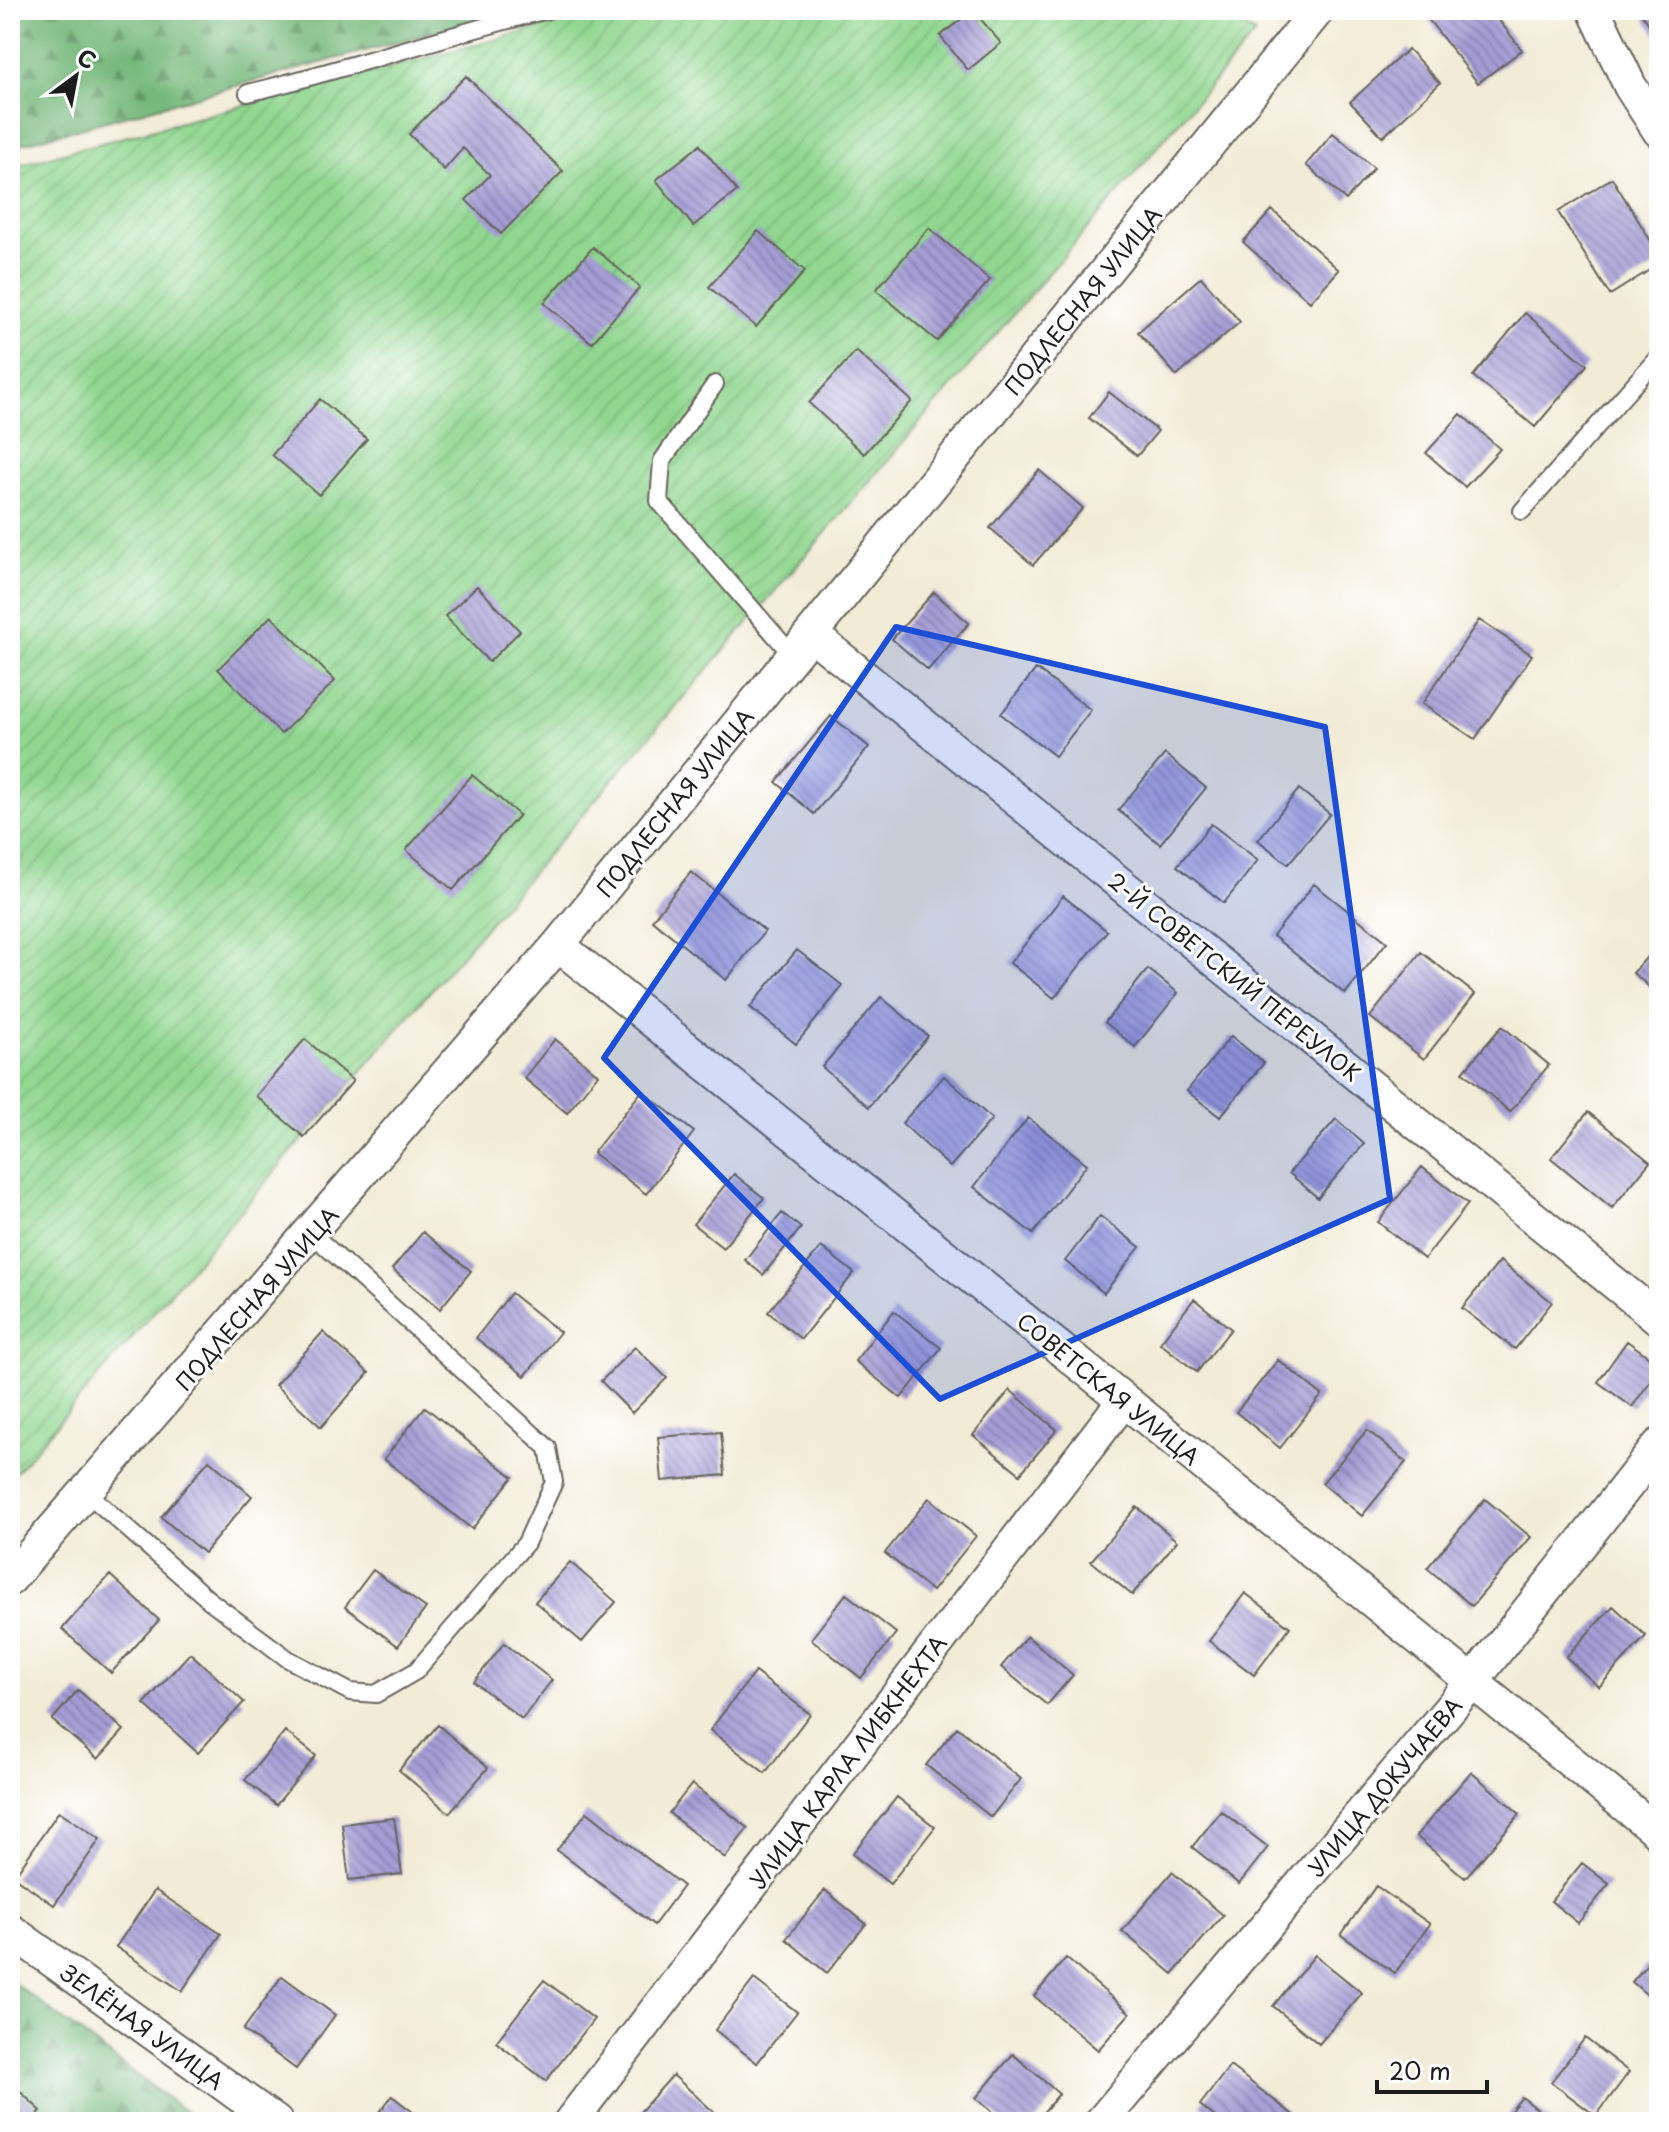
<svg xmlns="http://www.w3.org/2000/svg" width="1669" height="2132" font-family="'Playpen Sans',sans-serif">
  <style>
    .forest { fill: url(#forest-firs); stroke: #486a4b; stroke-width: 2 }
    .garden { fill: url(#garden-furrows); stroke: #567a56; stroke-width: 2 }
    .building { fill: url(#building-back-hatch) }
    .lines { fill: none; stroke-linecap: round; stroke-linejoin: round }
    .lane-casing { stroke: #67645d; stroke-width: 20 }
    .street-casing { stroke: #67645d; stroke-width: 36 }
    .lane { stroke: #fff; stroke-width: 16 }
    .street { stroke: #fff; stroke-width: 32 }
    .marked { fill: #1d4ed8; fill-opacity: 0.2; stroke: #1d4ed8; stroke-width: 6; stroke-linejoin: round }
    .labels { text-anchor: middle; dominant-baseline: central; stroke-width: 6; stroke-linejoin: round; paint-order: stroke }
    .street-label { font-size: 22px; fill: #1c1c1c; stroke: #fff }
  </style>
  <defs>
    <pattern id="forest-firs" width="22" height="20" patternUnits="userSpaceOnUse" patternTransform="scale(2)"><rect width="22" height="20" fill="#74b87a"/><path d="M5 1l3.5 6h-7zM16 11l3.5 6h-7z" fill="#5e9563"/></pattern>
    <pattern id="garden-furrows" width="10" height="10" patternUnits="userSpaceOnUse" patternTransform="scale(2)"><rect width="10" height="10" fill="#91d790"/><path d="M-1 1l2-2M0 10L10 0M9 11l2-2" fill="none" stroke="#7cb87c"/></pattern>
    <pattern id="building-back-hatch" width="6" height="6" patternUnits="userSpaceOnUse" patternTransform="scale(2)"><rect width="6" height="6" fill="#a69dd6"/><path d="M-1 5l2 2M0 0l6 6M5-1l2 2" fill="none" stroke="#867fad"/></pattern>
  </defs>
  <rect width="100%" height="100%" fill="#fff"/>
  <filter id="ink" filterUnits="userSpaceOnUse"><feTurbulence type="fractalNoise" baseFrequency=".0125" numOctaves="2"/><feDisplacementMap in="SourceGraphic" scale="16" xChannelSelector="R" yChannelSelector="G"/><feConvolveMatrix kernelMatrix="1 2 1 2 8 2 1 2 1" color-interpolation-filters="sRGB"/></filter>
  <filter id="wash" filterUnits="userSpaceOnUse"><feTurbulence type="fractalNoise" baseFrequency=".006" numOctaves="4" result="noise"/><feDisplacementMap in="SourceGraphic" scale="32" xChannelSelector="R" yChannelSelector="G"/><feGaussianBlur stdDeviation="1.8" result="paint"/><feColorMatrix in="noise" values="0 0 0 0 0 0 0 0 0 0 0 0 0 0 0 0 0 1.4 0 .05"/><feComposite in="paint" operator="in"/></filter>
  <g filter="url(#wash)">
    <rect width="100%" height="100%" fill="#f2ebd5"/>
    <!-- forest -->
    <path class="forest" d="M10,10h506l-506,137z
      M10,1980l189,142h-189z"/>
    <!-- garden -->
    <path class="garden" d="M608,10h612l35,24 -1245,1445v-1312z"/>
    <g id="blocks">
      <!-- building -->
      <path class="building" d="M973,10l28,33 -33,27 -28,-34z
        M1421,10h70l31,40 -44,33z
        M1639,10h20v29z
        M1408,49l32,34 -57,54 -33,-35z
        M466,76l97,95 -62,63 -35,-34 24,-25 -27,-27 -19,22 -35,-36z
        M1333,133l41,35 -28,32 -40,-35z
        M700,145l37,46 -44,35 -37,-46z
        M1612,178l47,76v10l-49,31 -52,-83z
        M1272,210l67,60 -29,32 -67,-60z
        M929,228l61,52 -53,61 -61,-51z
        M758,231l47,40 -49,56 -47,-40z
        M593,247l47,40 -48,56 -48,-40z
        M1201,277l39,45 -63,54 -39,-44z
        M1525,313l62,52 -52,62 -62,-51z
        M856,351l56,50 -48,53 -55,-51z
        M1109,392l49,39 -21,25 -48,-38z
        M320,399l47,40 -48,56 -47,-40z
        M1461,414l39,35 -35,38 -39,-34z
        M1039,470l44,38 -50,57 -43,-37z
        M477,586l43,45 -31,31 -44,-46z
        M934,592l35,31 -41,47 -36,-31z
        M271,616l64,65 -54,53 -63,-65z
        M1479,620l53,35 -57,84 -53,-35z
        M1036,669l55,41 -36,46 -54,-42z
        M831,716l38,31 -55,67 -38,-32z
        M1165,754l41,34 -46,56 -42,-34z
        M472,775l47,40 -66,75 -47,-40z
        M1299,789l31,25 -42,50 -30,-24z
        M1211,824l47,36 -34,43 -47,-37z
        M691,872l74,59 -39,49 -74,-60z
        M1314,884l73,58 -42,52 -72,-58z
        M1063,896l44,35 -53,67 -44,-35z
        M1659,943v52l-26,-22z
        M797,950l46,36 -47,58 -46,-37z
        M1421,952l54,42 -51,65 -54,-42z
        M1148,969l30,24 -43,54 -30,-25z
        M881,997l47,39 -59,71 -47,-40z
        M1502,1026l47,39 -39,47 -47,-40z
        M1231,1036l33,27 -44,54 -33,-26z
        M305,1039l48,42 -49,56 -48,-41z
        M555,1039l43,35 -31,39 -43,-35z
        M944,1076l48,43 -42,48 -48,-44z
        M642,1091l52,41 -48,62 -53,-41z
        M1588,1112l62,50 -38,46 -61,-50z
        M1028,1118l59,46 -54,70 -59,-47z
        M1336,1119l28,25 -46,54 -29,-25z
        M1422,1167l46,37 -44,55 -46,-37z
        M734,1174l30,24 -41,50 -30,-24z
        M782,1213l19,15 -38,47 -18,-15z
        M1100,1216l40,31 -36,46 -39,-32z
        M423,1232l48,39 -31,38 -48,-40z
        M821,1247l33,26 -53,66 -33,-27z
        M1500,1261l52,41 -37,47 -53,-41z
        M511,1293l49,39 -35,44 -49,-38z
        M1194,1299l37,30 -34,43 -37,-29z
        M894,1311l47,37 -40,50 -46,-37z
        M323,1332l46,41 -48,54 -46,-42z
        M1627,1341l32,23v5l-27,38 -34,-25z
        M635,1347l32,31 -35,35 -31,-32z
        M1278,1360l44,35 -42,53 -44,-36z
        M1010,1390l47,40 -37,44 -47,-39z
        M425,1407l88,70 -41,52 -88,-70z
        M1367,1430l39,32 -44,54 -40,-33z
        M721,1432l4,43 -63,6 -4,-44z
        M209,1460l43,36 -48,57 -43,-36z
        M929,1498l47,38 -44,55 -47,-38z
        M1485,1499l46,38 -59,69 -45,-38z
        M1137,1507l40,34 -45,54 -41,-34z
        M570,1562l46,40 -34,40 -47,-40z
        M373,1570l53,38 -28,38 -53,-39z
        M110,1575l49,45 -48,53 -49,-44z
        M1245,1593l45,34 -36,48 -45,-34z
        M846,1594l50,39 -35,45 -50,-39z
        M1613,1606l33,30 -47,51 -33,-30z
        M1027,1636l46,39 -26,30 -46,-38z
        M504,1643l48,37 -30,39 -48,-37z
        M190,1653l54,49 -46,51 -54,-49z
        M755,1672l55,42 -45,59 -55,-43z
        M78,1690l46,40 -26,29 -46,-39z
        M438,1725l50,43 -39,45 -50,-43z
        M957,1727l64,52 -30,38 -65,-52z
        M285,1731l31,25 -40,49 -31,-25z
        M1471,1772l49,42 -55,64 -49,-42z
        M692,1784l56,44 -23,30 -56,-45z
        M897,1797l38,30 -45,57 -38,-30z
        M59,1811l41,28 -46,66 -40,-28z
        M1221,1811l47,36 -29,37 -47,-37z
        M587,1812l96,74 -29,39 -97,-75z
        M394,1818l8,56 -53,6 -7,-56z
        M1582,1863l27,21 -31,39 -27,-22z
        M1172,1872l51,43 -50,59 -51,-43z
        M1376,1886l54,38 -35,49 -54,-38z
        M155,1890l66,44 -39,57 -66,-44z
        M825,1890l41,34 -39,49 -41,-34z
        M1659,1950v55l-27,-23z
        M1315,1955l47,38 -43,51 -46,-38z
        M1066,1958l64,55 -32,37 -64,-54z
        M282,1976l53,39 -39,54 -53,-39z
        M754,1979l43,33 -40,51 -42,-33z
        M544,1980l50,39 -48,62 -50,-39z
        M1585,2038l44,34 -33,44 -45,-34z
        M1013,2054l46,40 -24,28h-31l-28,-24z
        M1230,2066l62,48 -6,8h-65l-21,-17z
        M673,2075l42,38 -8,9h-76z
        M10,2082l31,29 -11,11h-20z
        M392,2096l34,26h-54z
        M1522,2097l31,25h-51z"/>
    </g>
  </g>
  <g filter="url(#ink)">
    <use href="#blocks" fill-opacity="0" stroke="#67645d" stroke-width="2"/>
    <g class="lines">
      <!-- lane casing -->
      <g class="lane-casing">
        <path id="lane" d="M248,93c100,-24 198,-58 299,-83
          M715,384l-53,77 -3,40 134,155
          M1522,511l137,-155
          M87,1493l122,107 79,59 62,33 26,2 40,-23 110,-128 28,-61 -6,-34 -237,-215"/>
      </g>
      <!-- street casing -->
      <g class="street-casing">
        <path id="street" d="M1594,10l36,76 29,45
          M811,634l848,685
          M558,945l566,455 535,433
          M10,1579l548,-634 760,-935
          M10,1930l266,192
          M570,2122l554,-722
          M1101,2122l371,-440 187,-237"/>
      </g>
      <!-- lane -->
      <use href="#lane" class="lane"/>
      <!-- street -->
      <use href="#street" class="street"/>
    </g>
  </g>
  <!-- marked area -->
  <path class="marked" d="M896,627l429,100 65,472 -450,200 -336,-341z"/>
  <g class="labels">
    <!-- street labels -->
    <g class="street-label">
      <text transform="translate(1082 300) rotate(-51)">ПОДЛЕСНАЯ УЛИЦА</text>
      <text transform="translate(674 802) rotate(-51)">ПОДЛЕСНАЯ УЛИЦА</text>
      <text transform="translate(1235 976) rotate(39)">2-Й СОВЕТСКИЙ ПЕРЕУЛОК</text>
      <text transform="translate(256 1298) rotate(-49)">ПОДЛЕСНАЯ УЛИЦА</text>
      <text transform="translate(1109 1388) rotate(39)">СОВЕТСКАЯ УЛИЦА</text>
      <text transform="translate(847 1761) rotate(-53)">УЛИЦА КАРЛА ЛИБКНЕХТА</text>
      <text transform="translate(1384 1786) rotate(-50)">УЛИЦА ДОКУЧАЕВА</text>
      <text transform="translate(143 2026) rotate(36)">ЗЕЛЁНАЯ УЛИЦА</text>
    </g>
  </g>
  <!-- margin -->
  <rect width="1669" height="2132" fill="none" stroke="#fff" stroke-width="40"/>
  <!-- north arrow -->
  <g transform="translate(76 76) rotate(32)" stroke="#ffffff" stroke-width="6" paint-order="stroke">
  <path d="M0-6L14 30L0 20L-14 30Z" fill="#1c1c1c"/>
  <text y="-12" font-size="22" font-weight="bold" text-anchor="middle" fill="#1c1c1c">С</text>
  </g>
  <!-- scale -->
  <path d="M1377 2080v12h110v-12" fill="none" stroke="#1c1c1c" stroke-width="4"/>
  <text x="1389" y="2080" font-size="24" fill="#1c1c1c" stroke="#ffffff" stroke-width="6" paint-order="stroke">20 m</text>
</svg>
